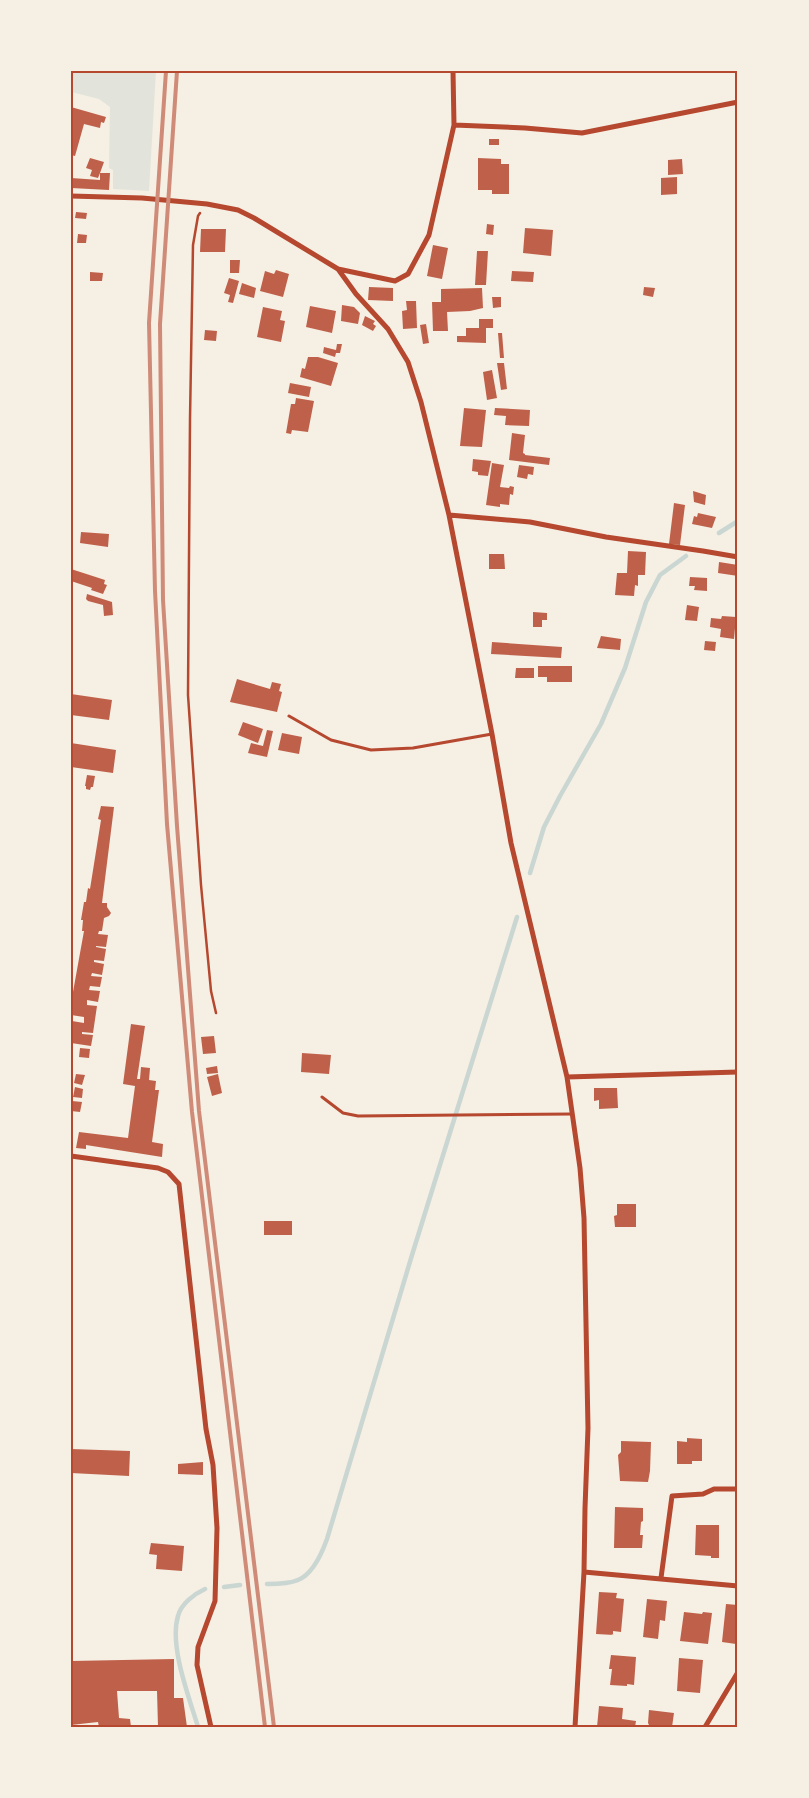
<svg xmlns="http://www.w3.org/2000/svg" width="809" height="1798" font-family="Poppins,sans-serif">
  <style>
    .green { fill: #e2e4dc }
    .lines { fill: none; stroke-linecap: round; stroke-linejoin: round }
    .stream { stroke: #c9d6d2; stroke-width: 4.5 }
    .building { fill: #bf614a }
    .path { stroke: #b5482f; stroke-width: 2.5 }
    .service { stroke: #b5482f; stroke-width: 3 }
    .minor { stroke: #b5482f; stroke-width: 5 }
    .rail { stroke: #cf8b77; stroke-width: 4 }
    .neatline { fill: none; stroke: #b5482f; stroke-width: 2 }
  </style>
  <rect width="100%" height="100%" fill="#f6efe4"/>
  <!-- green -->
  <path class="green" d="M71,71h85l-7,120 -36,-2v-19l-4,-2 1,-61 -11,-8 -28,-7z"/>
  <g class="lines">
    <!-- stream -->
    <path class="stream" d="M719,533l19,-12
      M530,873l14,-46 16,-31 41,-72 24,-56 21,-66 14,-27 26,-19
      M267,1584c10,0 22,0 31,-4 15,-6 24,-27 29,-41l85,-284 105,-338
      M224,1587l16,-2
      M198,1727c-9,-30 -29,-81 -20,-111 3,-12 16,-22 27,-27"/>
  </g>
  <!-- building -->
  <path class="building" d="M71,107l35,10 -2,6 -3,-1 -1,6 -16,-4 -9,32 -4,-1z
    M489,139h10v6h-10z
    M90,158l14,4 -4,11h10l-1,17 -38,-2v-10l29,2v-7l-2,5 -8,-2 2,-6 -6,-2z
    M478,158l23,1v5h8v30h-17v-4h-14z
    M682,159l1,15 -15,1v-15z
    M677,177v17l-16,1v-17z
    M76,212l11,1 -1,6 -11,-1z
    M487,224l7,1 -1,10 -7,-1z
    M525,228l28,2 -2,26 -28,-3z
    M201,229h25l-1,23h-25z
    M78,234l9,1 -1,8h-9z
    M433,245l15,3 -6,31 -15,-3z
    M477,251h11l-2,34h-11z
    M230,260h10l-1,13h-9z
    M276,270l13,4 -6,23 -23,-6 5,-20 9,3z
    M512,271l22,1 -1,10 -22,-1z
    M90,272l13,1 -1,8h-12z
    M229,278l10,3 -6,22 -5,-1 2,-7 -6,-2z
    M242,283l14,5 -2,10 -15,-4z
    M369,287l24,1v13l-25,-1z
    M644,287l11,1 -2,9 -10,-2z
    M482,288l1,20 -13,3 -23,1 1,19h-15l-1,-29h9v-13z
    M492,297h9v10l-8,1z
    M406,301h10l1,27 -14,1 -1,-18 5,-1z
    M342,305l12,2 6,6 -2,11 -17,-3z
    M310,306l26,5 -4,22 -26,-6z
    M263,307l19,4 -2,9 5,1 -4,21 -24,-5z
    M365,316l10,5 -2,3 3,2 -3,5 -11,-6z
    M479,319h14v9h-7v15l-29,-1v-6h9v-8h13z
    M426,324l3,19 -6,1 -3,-19z
    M205,330l12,1 -1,10 -12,-1z
    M498,333h4l2,25h-4z
    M337,344h5l-2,9h-4l-1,4 -12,-4 1,-6 12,3z
    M308,357h10l20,6 -7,23 -31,-9 2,-9 3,1z
    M497,363h7l3,26 -6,1z
    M492,370l5,28 -10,2 -4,-28z
    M290,383l21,4 -2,10 -21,-4z
    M296,398l18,3 -6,31 -16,-2 -1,4 -5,-1 5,-29h4z
    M464,408l22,2 -4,37 -22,-1z
    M495,408l35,2 -1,16 -24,-1 1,-9 -12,-1z
    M512,433l13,2 -2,18 2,1v1l25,3 -1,7 -40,-5z
    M473,459l18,2 -3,15 -10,-1v-3l-6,-1z
    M492,463l12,2 -4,22 9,1 1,-2 4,1 -1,8 -3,-1 -1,11 -9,-1v3l-14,-2z
    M519,465l15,2 -1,8 -5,-1 -1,5 -10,-2z
    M693,491l13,4 -1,10 -11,-3z
    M674,503l11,2 -5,40 -11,-1z
    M698,513l18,4 -4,11 -20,-4 2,-8 3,1z
    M81,532l28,2 -1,13 -28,-4z
    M628,551l18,1 -1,23h-7v11l-3,-1 -1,11 -19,-1 2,-22h10z
    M489,554h15l1,15h-16z
    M719,562l19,3v11l-20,-3z
    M71,569l34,11 -1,4 3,1 -4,9 -12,-4 1,-2 -21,-7z
    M690,577l17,1v13l-13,-1 1,-4h-6z
    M87,594l25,8 1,13 -9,1 -1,-11 -15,-4 -2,-2z
    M687,605l12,2 -2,14 -12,-1z
    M533,612l14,1v7h-5v7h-9z
    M722,616l14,1 -2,22 -14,-2 1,-8 -11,-2 1,-9 10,1z
    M601,636l20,3 -1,11 -23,-2z
    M705,641l11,1 -1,9 -11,-1z
    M492,642l70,5 -1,11 -70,-4z
    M538,666h34v16h-25v-5h-9z
    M516,668h18v10h-19z
    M237,679l33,10 2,-7 9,2 -2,7 3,1 -5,20 -47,-10z
    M71,694l41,6 -3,20 -38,-5z
    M243,722l20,7 -5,14 -20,-8z
    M267,730l6,1 -6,26 -19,-4 3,-10 12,3z
    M282,733l20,4 -3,17 -21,-4z
    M71,743l45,7 -3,23 -42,-6z
    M87,775l8,1 -2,11h-2l-1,3 -4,-1v-3h-1z
    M101,806l13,1 -12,96h5v4l4,6 -2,3 -5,2 -2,13h-3l-1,3 10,1 -2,12 -10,-1v1l10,2 -2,12 -10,-1v2l10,2 -2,11 -10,-2 -1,3 11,1 -2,10 -10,-1 -1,4 11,1 -2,11 -11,-2v5l10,1 -4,27 -11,-1v2l11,1 -2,11 -20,-3 1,-22 12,2v-6l-13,-2v-12l13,-72h-2l1,-11h-2l3,-18h2l2,-14 2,1 11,-69 -3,-1z
    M131,1024l14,2 -8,53h3l1,-12 9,1 -1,12 7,1 -1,9h4l-7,52 11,2 -1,13 -76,-12v4l-10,-1 3,-16 49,6 7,-52 -12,-2z
    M214,1036l2,17 -13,1 -2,-17z
    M80,1048l10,1 -1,9 -10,-1z
    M302,1053l29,2 -2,19 -28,-2z
    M217,1066l1,7 -11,1 -1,-6z
    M76,1074l9,1 -3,10 -8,-2z
    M218,1074l4,19 -10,3 -5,-19z
    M75,1087l8,2 -1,9 -9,-1z
    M594,1088h23l1,20 -19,1v-9l-5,1z
    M72,1101l10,1 -2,10 -9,-1z
    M617,1204h19v23h-21l-1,-11 3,-1z
    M264,1221h28v14h-28z
    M687,1438l15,1v22h-10v3h-15v-23l10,1z
    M621,1441l30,1 -1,29 -2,11 -28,-1 -2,-26 3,-3z
    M71,1449l59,2 -1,25 -58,-3z
    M203,1462v13l-25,-1v-10z
    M615,1507l28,1v13l-2,1 -1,13h3l-1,13h-28z
    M696,1525h23v33h-8v-2l-16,-1z
    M151,1543l33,3 -2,25 -26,-2 1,-14 -8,-1z
    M599,1592l18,1 -1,5 8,1 -3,33 -8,-1v3h-2l3,1 -18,-1z
    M647,1599l20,2 -2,20 -5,-1 -2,19 -15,-2z
    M726,1604l12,1 -2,39 -14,-2z
    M684,1612l18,2 1,-2 9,1 -4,31 -28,-3z
    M611,1655l25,2 -2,28 -7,-1v2l-17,-1 2,-16h-3z
    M679,1658l24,2 -3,33 -23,-2z
    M174,1659v39h9l4,29h-29l-1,-36h-40l2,27 11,1 1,8h-32l-1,-5 -27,3v-64z
    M599,1706l24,2 -1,11 14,2 -1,6h-38z
    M649,1710l25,3 -2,14h-22l-2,-4z"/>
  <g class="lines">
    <!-- path -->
    <path class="path" d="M200,213l-2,3 -5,29 -3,174 -2,276 13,190 10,106 5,22"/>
    <!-- service -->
    <path class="service" d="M289,716l42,24 40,10 42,-2 79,-14
      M322,1097l21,16 15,3 214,-2"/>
    <!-- minor -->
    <path class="minor" d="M454,125l71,3 57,5 156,-31
      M71,196l71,2 65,6 31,6 16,8 84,51 18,25 32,35 20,33 13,40 28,113 43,219 19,109 56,234 13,91 4,50 4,210 -3,80 -1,64 -9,155
      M338,269l57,12 13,-7 21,-39 25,-110 -1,-54
      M449,515l81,7 76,15 97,14 35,6
      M567,1077l171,-5
      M71,1156l87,12 10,4 11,12 27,245 7,36 4,63 -2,73 -17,46 -1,18 14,62
      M584,1572l154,14
      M661,1578l11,-82 31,-2 11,-5h24
      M705,1727l33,-55"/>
    <!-- rail -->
    <path class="rail" d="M166,71l-17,252 6,268 12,233 25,288 73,615
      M177,71l-17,253 3,276 14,226 22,285 75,616"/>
  </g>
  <!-- border -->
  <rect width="809" height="1798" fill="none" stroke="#f6efe4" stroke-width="145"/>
  <rect x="72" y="72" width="664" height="1654" class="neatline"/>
</svg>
